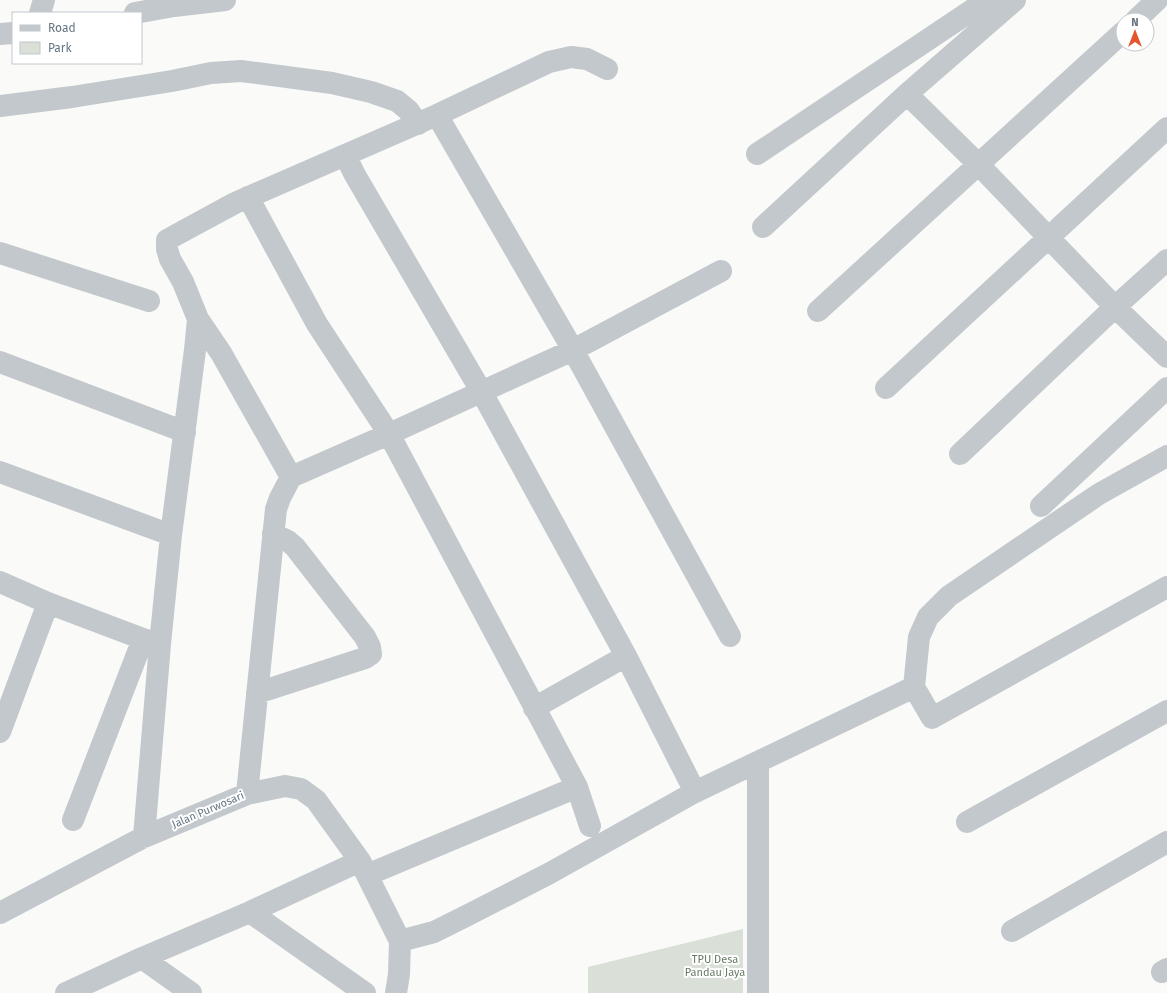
<svg xmlns="http://www.w3.org/2000/svg" width="1167" height="993" font-family="'Fira Sans',sans-serif">
  <style>
    .green { fill: #dadfd7 }
    .lines { fill: none; stroke-linecap: round; stroke-linejoin: round }
    .minor { stroke: #c3c8cc; stroke-width: 22 }
    .labels { text-anchor: middle; dominant-baseline: central; stroke-width: 4; stroke-linejoin: round; paint-order: stroke }
    .street-label { font-size: 11px; fill: #657683; stroke: #fff }
    .park-label { font-size: 11px; fill: #687a64; stroke: #fff }
  </style>
  <rect width="100%" height="100%" fill="#fafaf8"/>
  <!-- green -->
  <path class="green" d="M743,929v64h-155v-26z"/>
  <g class="lines">
    <!-- minor -->
    <path class="minor" d="M40,13l4,-13
      M135,13l39,-7 51,-6
      M1136,20l21,-20
      M0,34l13,-1
      M907,94l72,71 136,142 52,50
      M0,106l72,-9 100,-16 39,-8 30,-2 91,12 39,9 26,9 11,9 10,14
      M437,115l136,235 157,286
      M757,154l230,-154
      M345,155l10,20 126,216 145,265 69,136
      M248,197l69,127 72,110 188,353 13,39
      M763,227l144,-133 108,-94
      M0,253l149,48
      M818,311l305,-279
      M198,319l23,34 70,124
      M0,362l185,70
      M886,388l281,-260
      M960,454l155,-147 52,-47
      M0,472l171,63
      M1041,506l126,-118
      M0,582l48,21 95,36 14,4
      M914,687l18,31 235,-131
      M257,693l108,-35 6,-4 -1,-7 -5,-10 -70,-90 -7,-6 -15,-7
      M534,708l92,-52
      M0,732l48,-129
      M758,762v231
      M247,794l29,-285 4,-11 11,-21 98,-43 184,-84 148,-79
      M73,820l70,-181
      M967,822l200,-111
      M144,837l16,-193 11,-109 24,-185 3,-31 -15,-37 -13,-23 -3,-10v-9l9,-5 59,-32 202,-88 112,-53 22,-5 16,2 20,10
      M367,875l210,-88
      M250,912l115,81
      M0,913l144,-76 103,-43 38,-8 16,3 15,11 44,61 40,80 -1,33 -3,19
      M1012,931l155,-89
      M400,941l34,-9 36,-18 80,-41 145,-81 219,-105 5,-50 9,-20 21,-21 150,-102 68,-38
      M142,958l49,35
      M1162,972l5,-3
      M66,993l76,-35 108,-46 110,-51"/>
  </g>
  <g class="labels">
    <!-- street labels -->
    <g class="street-label">
      <text transform="translate(208 810) rotate(-23)">Jalan Purwosari</text>
    </g>
    <!-- park labels -->
    <g class="park-label">
      <text x="715" y="959">TPU Desa<tspan x="715" dy="13">Pandau Jaya</tspan></text>
    </g>
  </g>
  <!-- legend -->
  <rect x="12" y="12" width="130" height="52" fill="#ffffff" stroke="#c1c8cd"/>
  <rect x="20" y="25" width="20" height="6" fill="#c3c8cc" stroke="#c1c8cd"/>
  <text x="48" y="32" font-size="12" fill="#657683">Road</text>
  <rect x="20" y="42" width="20" height="12" fill="#dadfd7" stroke="#c1c8cd"/>
  <text x="48" y="52" font-size="12" fill="#657683">Park</text>
  <!-- north arrow -->
  <g transform="translate(1135 32)"><circle r="19" fill="#ffffff" stroke="#c1c8cd"/>
  <path d="M0-3L7 15L0 10L-7 15Z" fill="#e4572e"/>
  <text y="-6" font-size="11" font-weight="bold" text-anchor="middle" fill="#657683">N</text>
  </g>
</svg>
